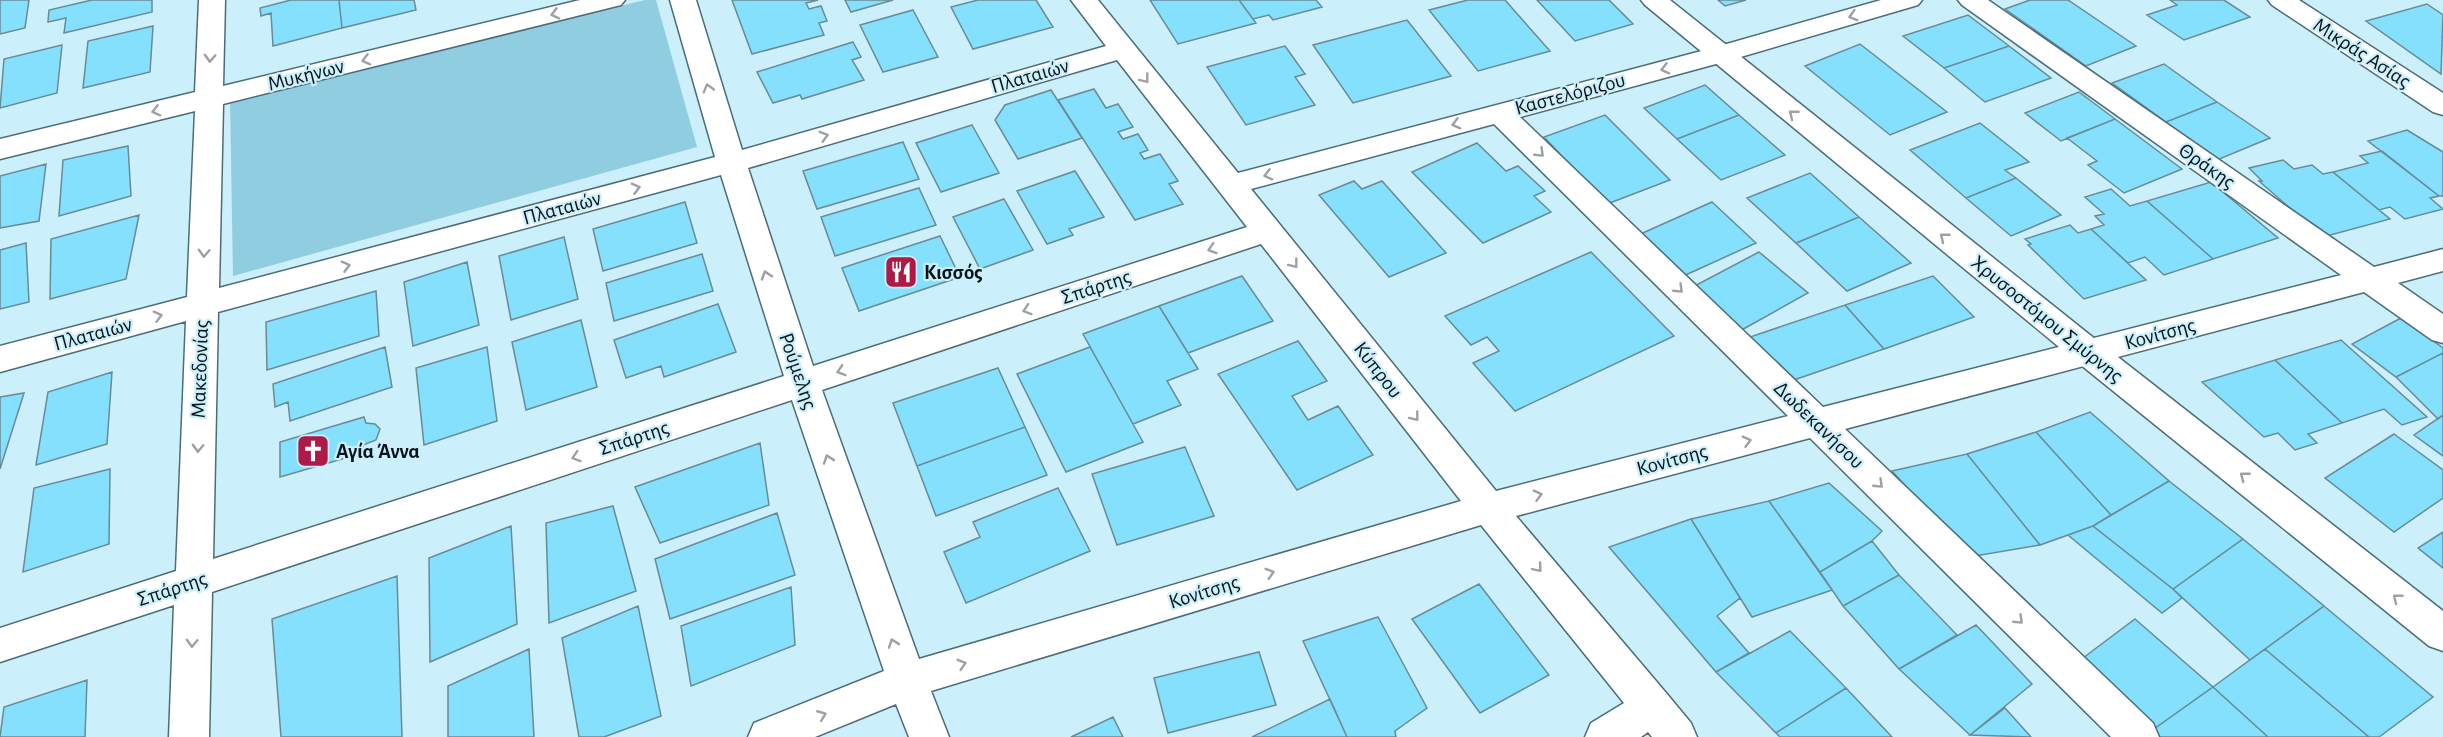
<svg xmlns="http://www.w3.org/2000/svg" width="2443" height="737" font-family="'Alegreya Sans',sans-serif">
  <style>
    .green { fill: #90cde1 }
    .building { fill: #84e0fd; stroke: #698b96; stroke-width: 1.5 }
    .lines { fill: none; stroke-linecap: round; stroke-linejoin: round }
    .street-casing { stroke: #4c6d78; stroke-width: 3 }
    .secondary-casing { stroke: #4c6d78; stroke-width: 3 }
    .street { fill: #fff; fill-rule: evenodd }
    .secondary { fill: #fff; fill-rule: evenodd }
    .oneway { stroke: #9ca1a3 }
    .labels { text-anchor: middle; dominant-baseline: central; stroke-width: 4.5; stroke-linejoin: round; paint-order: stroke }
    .street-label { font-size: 21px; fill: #071419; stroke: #cbeffb }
    .poi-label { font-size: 21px; font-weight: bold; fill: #071419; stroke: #cbeffb; text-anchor: start }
  </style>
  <rect width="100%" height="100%" fill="#cbeffb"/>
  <!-- green -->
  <path class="green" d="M645,0h11l41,147 -464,129 -3,-177z"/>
  <!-- building -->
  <path class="building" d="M0,0h29l-4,28 -25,6z
    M92,0h60v12l-88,21 2,-15 -18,4 1,-12z
    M291,0h48l3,28 -69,18 -2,-33 -10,3 -1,-8z
    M339,0h75l2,10 -74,18z
    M732,0h86l-12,3 3,6 12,-3 6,15 -8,2 5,12 -72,19z
    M845,0h48l-42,12z
    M978,0h58l17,27 -80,22 -22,-42z
    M1150,0h89l17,23 -78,21z
    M1239,0h77l6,7 -49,13 -4,-5 -16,4z
    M1468,0h37l45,51 -72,20 -49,-61z
    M1537,0h72l24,24 -58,17z
    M1718,0h28l-21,6z
    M2030,0h38l68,46 -50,20 -81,-57z
    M2170,0h54l26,17 -66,23 -37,-25 30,-10z
    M2427,4l16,11 -2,59 -75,-53z
    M913,10l25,47 -55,15 -23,-47z
    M1968,15l41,31 -65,22 -41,-32z
    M1407,20l44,56 -98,27 -40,-58z
    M153,26l-3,46 -67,16 5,-47z
    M853,42l8,15 -9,3 12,20 -62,19 -2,-4 -27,8 -16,-31z
    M1860,44l87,68 -57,23 -85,-69z
    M62,45l-5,48 -57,15 4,-49z
    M1285,46l20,28 -10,3 20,28 -69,20 -39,-58z
    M2009,46l42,32 -66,24 -41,-34z
    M2164,64l53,38 -51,20 -54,-39z
    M1705,85l34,30 -62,24 -33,-31z
    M1094,89l12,19 12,-4 15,23 -15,5 5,7 15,-5 10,16 -8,3 4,6 16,-5 18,27 -9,3 14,20 -48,16 -77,-120z
    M1051,90l31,48 -64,21 -23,-39 10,-15z
    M2079,92l36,27 -54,22 -36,-28z
    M2217,102l53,36 -53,22 -51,-38z
    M1605,115l65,65 -63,24 -63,-67z
    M1739,115l46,40 -64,25 -44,-41z
    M2115,119l67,50 -58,24 -36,-28 9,-4 -30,-23z
    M1980,123l49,39 -24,8 11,8 -50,20 -56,-48z
    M972,125l27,48 -58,19 -25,-49z
    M2407,130l36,22v44h-4l-71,-55z
    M903,142l16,37 -102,30 -14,-38z
    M1477,143l29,28 12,-5 27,25 -11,5 17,16 -68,31 -71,-71z
    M128,146l3,50 -72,20 4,-56z
    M2382,151l57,45 -9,2 13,11 -38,10 -15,-12 -11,3 -46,-38 35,-9 -8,-7z
    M2283,160l11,9 18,-4 11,9 10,-2 57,47 -67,18 -64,-56h3l-13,-13z
    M46,164l-7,57 -39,7v-52z
    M1075,171l29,46 -35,12 4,6 -26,9 -30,-53z
    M1810,173l49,44 -63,26 -49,-45z
    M2016,178l45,37 -50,21 -45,-38z
    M1354,181l8,8 20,-8 64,72 -57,24 -70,-82z
    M2211,182l67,56 -65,21 -66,-58z
    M919,188l17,37 -101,31 -14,-39z
    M2111,189l19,17 17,-5 66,58 -49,16 -19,-18 -17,6 -37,-34 13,-4 -9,-9 9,-2 -19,-17z
    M1004,199l29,51 -53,19 -27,-52z
    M685,202l12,41 -94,28 -10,-42z
    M1712,202l44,41 -77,35 -43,-42z
    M139,215l-13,64 -76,20 1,-60z
    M1859,217l52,46 -64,28 -51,-48z
    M2070,225l8,8 13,-4 55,51 -62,19 -56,-54 3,-1 -6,-5z
    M940,236l20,41 -101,34 -17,-43z
    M564,237l14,62 -67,21 -12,-64z
    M26,243l3,59 -29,7v-59z
    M1591,252l83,84 -159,75 -42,-48 26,-12 -12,-14 -16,8 -26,-29z
    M1759,252l49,41 -70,39 -49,-43z
    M702,254l11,37 -99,30 -8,-38z
    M467,262l12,63 -66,21 -9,-64z
    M1242,276l31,45 -85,32 -29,-47z
    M1933,276l41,41 -90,32 -39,-44z
    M376,291l3,45 -112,34 -1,-48z
    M718,304l18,48 -72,25 -3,-11 -35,12 -12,-38z
    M1845,305l39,44 -99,34 -38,-45z
    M1159,306l39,63 -31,12 14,24 -48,19 -50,-90z
    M2401,318l42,30v5l-47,24 -44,-33z
    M581,320l16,67 -71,23 -14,-68z
    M2341,340l86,77 -25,8 -18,-16 -42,14 -67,-63z
    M1298,341l29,40 -35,15 16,24 30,-14 35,49 -76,35 -79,-116z
    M385,347l7,40 -102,34 -2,-19 -13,5 -2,-23z
    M487,347l10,74 -73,24 -8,-77z
    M1090,347l53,95 -77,30 -49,-98z
    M2443,353v62l-5,4 -42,-42z
    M2275,360l67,63 -34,11 9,9 -22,7 -17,-17 -14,4 -62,-55z
    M998,368l27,59 -108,39 -24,-63z
    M112,372l-5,72 -71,21 12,-73z
    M24,393l-24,76v-72z
    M2090,412l79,69 -58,34 -75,-83z
    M2443,415v41l-29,-21z
    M364,417l2,6 9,1 5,5 -4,11 -13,5v8l-83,24v-35z
    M1025,427l22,48 -111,41 -19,-50z
    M2036,432l75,83 -18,11 -53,19 -73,-91z
    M2394,434l49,36v28l-49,34 -69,-54z
    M760,443l9,62 -109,38 -25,-56z
    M1185,447l29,69 -97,29 -25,-71z
    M1967,454l73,91 -71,12 -77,-86z
    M110,469l-1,75 -86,28 11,-84z
    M2169,481l74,58 -70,50 -80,-63z
    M1829,483l53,48 -10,10 -52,31 -51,-71z
    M1058,488l32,63 -124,52 -22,-51 36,-15 -7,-15z
    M1769,501l63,89 -80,27 -61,-98z
    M613,506l23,85 -87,32 -3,-100z
    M777,513l18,62 -125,44 -15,-60z
    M1691,519l49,79 -23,18 32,37 -33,19 -107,-125z
    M511,526l6,98 -87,38 -1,-104z
    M2093,526l80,63 9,9 -20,15 -94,-78z
    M2443,532v36l-25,-20z
    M2243,539l81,67 -74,54 -77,-71z
    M1872,541l27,34 -56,31 -23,-34z
    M1899,575l58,60 -58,34 -56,-63z
    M397,576l5,161h-121l-9,-118z
    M1479,584l70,91 -69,38 -68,-94z
    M791,587l4,58 -104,41 -10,-60z
    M638,606l23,110 -57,21h-25l-17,-99z
    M2324,606l109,91 -54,40h-10l-104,-88z
    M1378,617l49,91 -32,23 1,6h-49l-44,-96z
    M2135,619l78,68 -62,44 -72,-70z
    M1976,625l56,59 -62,51 -71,-66z
    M1790,631l56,57 -70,45 -60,-61z
    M529,649l5,88h-86v-51z
    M2265,649l104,88h-101l-55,-50z
    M1259,652l17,53 -108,28 -14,-55z
    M87,680l-2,57h-85l4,-30z
    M2213,687l55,50h-110l-7,-6z
    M1846,688l46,49h-112l-4,-4z
    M1330,699l17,38h-95z
    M2005,708l26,29 -61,-2z
    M1113,717l10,20h-52z"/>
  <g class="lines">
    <!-- street casing -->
    <g class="street-casing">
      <path id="street" d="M199,0h26l-2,86 357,-86h45l-4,5 -398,99 -4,184 496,-131 -45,-157h26l46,150 364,-104 -35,-46h27l140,173 471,-124 172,-49h41l-4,5 -191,56 -207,56 303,290 518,-132 -379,-270 -4,-5h30l386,267 69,-18v22l-45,12 45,31v29l-11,-3 -68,-48 -519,137 308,294 6,14h-48l-301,-299 -294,78 151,178 24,29 6,14h-45l-4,-5 -7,5h-56l6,-14 33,-20 -143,-178 -550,166 18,46h-40l-13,-33 -81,33h-67l6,-14 130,-52 -92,-271 -580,192 -3,145h-40l5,-132 -174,57v-34l176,-57 10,-250 -186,51v-26l187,-49 8,-186 -195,48v-20l195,-47zM1117,60l130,167 -434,139 -65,-198zM1494,124l294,292 -292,75 -245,-302zM721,175l63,201 -571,183 5,-247zM1261,244l200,257 -542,158 -97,-269z"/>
    </g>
    <!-- secondary casing -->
    <g class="secondary-casing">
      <path id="secondary" d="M1641,0h29l430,343 343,268v40l-14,-5 -353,-285 -431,-356z
        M2268,0h31l144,93v22l-10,-3 -161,-107z"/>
    </g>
    <!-- street -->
    <use href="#street" class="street"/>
    <!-- secondary -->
    <use href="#secondary" class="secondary"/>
  </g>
  <!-- one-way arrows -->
  <defs><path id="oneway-chevron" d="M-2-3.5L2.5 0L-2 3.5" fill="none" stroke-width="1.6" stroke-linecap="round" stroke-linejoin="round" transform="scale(1.5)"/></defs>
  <g class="oneway">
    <use href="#oneway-chevron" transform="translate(555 14) rotate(166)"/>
    <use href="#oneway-chevron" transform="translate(1853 16) rotate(164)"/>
    <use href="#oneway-chevron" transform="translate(210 58) rotate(92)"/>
    <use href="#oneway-chevron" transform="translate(366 60) rotate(166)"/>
    <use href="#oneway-chevron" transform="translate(1665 69) rotate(165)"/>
    <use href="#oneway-chevron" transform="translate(1145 79) rotate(52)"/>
    <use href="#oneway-chevron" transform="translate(708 88) rotate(-106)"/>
    <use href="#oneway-chevron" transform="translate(156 111) rotate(166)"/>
    <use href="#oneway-chevron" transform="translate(1793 114) rotate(-141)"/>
    <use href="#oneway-chevron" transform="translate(1456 124) rotate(165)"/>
    <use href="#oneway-chevron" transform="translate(824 136) rotate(-16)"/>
    <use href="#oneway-chevron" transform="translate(1540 153) rotate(44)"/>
    <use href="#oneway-chevron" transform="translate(1268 175) rotate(165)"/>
    <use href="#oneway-chevron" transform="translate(636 188) rotate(-15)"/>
    <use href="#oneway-chevron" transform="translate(1944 237) rotate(-141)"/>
    <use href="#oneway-chevron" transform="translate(1212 249) rotate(162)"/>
    <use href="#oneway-chevron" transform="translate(204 253) rotate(92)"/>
    <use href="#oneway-chevron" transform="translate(1294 264) rotate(52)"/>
    <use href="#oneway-chevron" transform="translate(346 266) rotate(-15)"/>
    <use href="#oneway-chevron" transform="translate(766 275) rotate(-108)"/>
    <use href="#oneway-chevron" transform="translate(1679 289) rotate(44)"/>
    <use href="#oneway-chevron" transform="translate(1027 310) rotate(162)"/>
    <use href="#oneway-chevron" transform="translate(158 316) rotate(-15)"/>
    <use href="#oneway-chevron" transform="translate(841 371) rotate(162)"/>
    <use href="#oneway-chevron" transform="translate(1415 417) rotate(52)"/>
    <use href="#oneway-chevron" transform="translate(1747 441) rotate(-15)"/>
    <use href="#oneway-chevron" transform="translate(198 448) rotate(92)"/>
    <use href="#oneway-chevron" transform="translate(576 457) rotate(162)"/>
    <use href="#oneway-chevron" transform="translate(828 459) rotate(-109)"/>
    <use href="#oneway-chevron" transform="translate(2244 476) rotate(-142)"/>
    <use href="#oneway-chevron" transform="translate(1879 484) rotate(44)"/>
    <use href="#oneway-chevron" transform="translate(1538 495) rotate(-15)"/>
    <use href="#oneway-chevron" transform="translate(1538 568) rotate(50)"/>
    <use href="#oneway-chevron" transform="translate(1270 573) rotate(-17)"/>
    <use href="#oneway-chevron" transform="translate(2397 598) rotate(-142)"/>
    <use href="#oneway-chevron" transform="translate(2019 620) rotate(44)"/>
    <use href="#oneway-chevron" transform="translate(192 643) rotate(92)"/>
    <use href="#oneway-chevron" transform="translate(893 643) rotate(-109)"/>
    <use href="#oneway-chevron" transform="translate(962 664) rotate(-17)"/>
    <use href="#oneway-chevron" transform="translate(822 715) rotate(-22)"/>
  </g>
  <!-- icons -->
  <defs>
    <g id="restaurant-square" transform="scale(1.725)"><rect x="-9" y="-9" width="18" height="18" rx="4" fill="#ad1a47" stroke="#cbeffb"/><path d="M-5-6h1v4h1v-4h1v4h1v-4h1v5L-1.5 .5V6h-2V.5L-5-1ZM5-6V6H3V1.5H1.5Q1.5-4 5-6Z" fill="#fff"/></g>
    <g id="church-square" transform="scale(1.725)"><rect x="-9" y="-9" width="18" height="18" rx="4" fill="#ad1a47" stroke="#cbeffb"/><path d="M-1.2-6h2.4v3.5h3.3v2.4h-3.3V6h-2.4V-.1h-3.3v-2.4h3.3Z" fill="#fff"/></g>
  </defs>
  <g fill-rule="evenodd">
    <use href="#restaurant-square" x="901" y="272"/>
    <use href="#church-square" x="313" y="451"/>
  </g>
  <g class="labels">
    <!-- street labels -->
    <g class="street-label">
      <text transform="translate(2362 53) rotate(33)">Μικράς Ασίας</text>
      <text transform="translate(306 75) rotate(-14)">Μυκήνων</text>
      <text transform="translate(1030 76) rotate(-16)">Πλαταιών</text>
      <text transform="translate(1570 94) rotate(-15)">Καστελόριζου</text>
      <text transform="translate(2207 166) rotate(35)">Θράκης</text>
      <text transform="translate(562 208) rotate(-15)">Πλαταιών</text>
      <text transform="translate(1096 287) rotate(-18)">Σπάρτης</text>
      <text transform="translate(2047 319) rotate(39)">Χρυσοστόμου Σμύρνης</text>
      <text transform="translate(93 334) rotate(-15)">Πλαταιών</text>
      <text transform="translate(2160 334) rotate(-15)">Κονίτσης</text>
      <text transform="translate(200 369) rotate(-88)">Μακεδονίας</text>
      <text transform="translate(1378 370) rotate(52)">Κύπρου</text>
      <text transform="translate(798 371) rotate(71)">Ρούμελης</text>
      <text transform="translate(1819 425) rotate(44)">Δωδεκανήσου</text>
      <text transform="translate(634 438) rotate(-18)">Σπάρτης</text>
      <text transform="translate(1672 460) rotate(-15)">Κονίτσης</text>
      <text transform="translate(172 589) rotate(-18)">Σπάρτης</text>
      <text transform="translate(1204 592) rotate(-17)">Κονίτσης</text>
    </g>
    <!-- poi labels -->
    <g class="poi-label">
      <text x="924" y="272">Κισσός</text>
      <text x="336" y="451">Αγία Άννα</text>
    </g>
  </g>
</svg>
